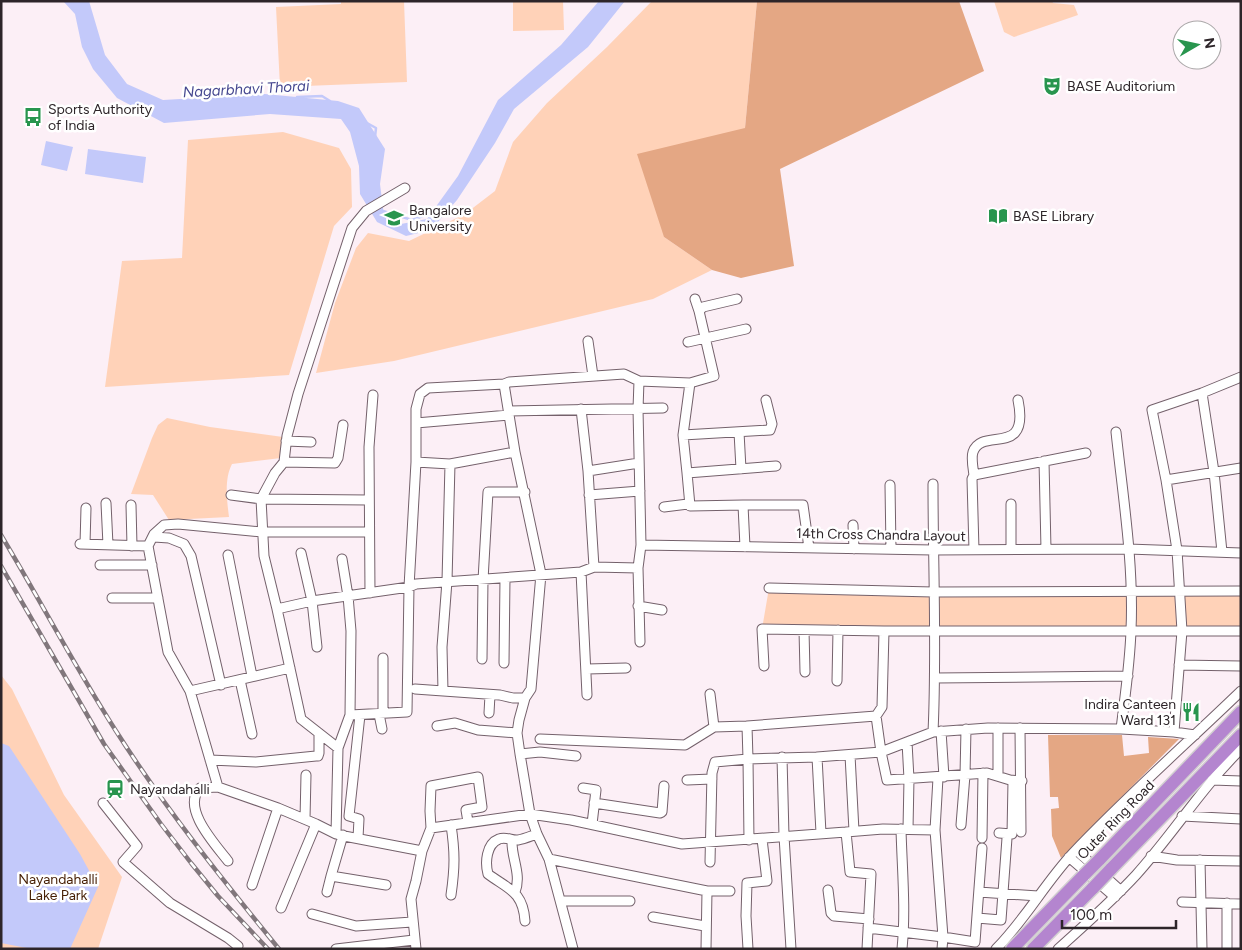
<svg xmlns="http://www.w3.org/2000/svg" width="1242" height="950" font-family="Figtree,sans-serif">
  <style>
    .green { fill: #ffd2b8 }
    .forest { fill: #e4a784 }
    .water { fill: #c3c9fa }
    .lines { fill: none; stroke-linecap: round; stroke-linejoin: round }
    .stream { stroke: #c3c9fa; stroke-width: 2.5 }
    .minor-casing { stroke: #74616b; stroke-width: 11 }
    .highway-casing { stroke: #d1cfd0; stroke-width: 15 }
    .minor { stroke: #fff; stroke-width: 9 }
    .highway { stroke: #b485cf; stroke-width: 12 }
    .rail-casing { stroke: #81777c; stroke-width: 4.5 }
    .rail { stroke: #fff; stroke-width: 2.5; stroke-dasharray: 8; stroke-linecap: butt }
    .highway-bridge-casing { stroke: #d1cfd0; stroke-width: 15; stroke-linecap: butt }
    .highway-bridge { stroke: #b485cf; stroke-width: 12 }
    .labels { text-anchor: middle; dominant-baseline: central; stroke-width: 5; stroke-linejoin: round; paint-order: stroke }
    .poi-label { font-size: 14px; fill: #2d2529; stroke: #fff; text-anchor: start }
    .street-label { font-size: 14px; fill: #2d2529; stroke: #fff }
    .park-label { font-size: 14px; fill: #461f04; stroke: #fff }
    .water-label { font-size: 15px; font-style: italic; fill: #45478f; stroke: #fff }
  </style>
  <rect width="100%" height="100%" fill="#fceff6"/>
  <!-- green -->
  <path class="green" d="M341,1h63l3,81 -127,5 -4,-80 65,-3z
    M513,1h50l1,29 -51,1z
    M652,1h105l-12,127 -81,109 48,33 -59,29 -259,62 -78,12 19,-70 21,-55 12,-15 41,8 56,-27 30,-23 18,-49 34,-39 60,-56z
    M994,1h58l1,2 21,2 4,10 -64,22 -10,-5z
    M283,132l56,16 12,21 1,38 -18,19 -45,149 -184,12 17,-126 60,-3 6,-118z
    M167,418l43,9 73,10 -2,21 -49,6c-8,15 -5,37 -3,53l-60,3 -16,-25 -22,-1 21,-56 6,-13z
    M769,588l472,3v40l-479,-2z
    M1,675l11,14 52,106 58,82 -24,72h-97z"/>
  <!-- forest -->
  <path class="forest" d="M757,1h202l25,70 -204,98 14,97 -53,12 -29,-8 -48,-33 -27,-83 108,-26z
    M1048,735h74l2,21 25,-3 -1,-16 31,2 -118,119 -9,-22 -1,-27 8,-1 -1,-11h-8z"/>
  <!-- water -->
  <path class="water" d="M63,1h26l16,54 22,29 36,16 102,-6 73,7 21,7 26,41 -5,35 4,32 17,8 26,-5 31,-43 40,-76 63,-55 38,-44h26l-37,46 -74,62 -19,34 -38,57 -26,30 -25,6 -29,-14 -17,-28 -1,-28 -9,-34 -9,-13 -71,-5 -106,9 -47,-25 -24,-29 -11,-22 -7,-33z
    M46,141l27,6 -6,24 -26,-6z
    M88,149l58,8 -3,26 -58,-9z
    M1,743l8,3 71,108 18,33 -28,62h-38l-31,-6z"/>
  <g class="lines">
    <!-- stream -->
    <path class="stream" d="M297,97l25,-1 8,5
      M367,123l9,5 -1,9
      M383,211l29,9 22,-8"/>
    <!-- minor casing -->
    <g class="minor-casing">
      <path id="minor" d="M695,299l4,12
        M588,341l5,35
        M688,342l58,-13
        M639,381l51,2 24,-7 -15,-65 4,-4 34,-8
        M690,383l-7,52 4,38 89,-7
        M504,384l11,68 26,122 -10,115 -6,9 -6,22 -2,13 3,21 10,60 7,20 12,25 24,90
        M1202,393l12,79 8,80
        M581,409l7,62 6,96
        M509,411l154,-3
        M416,423l93,-8
        M739,432l2,37
        M1116,432c7,65 18,133 15,198 -1,33 -6,66 -10,99
        M683,435l87,-5 2,-6 -6,-24
        M286,441l25,1
        M1044,461l2,88
        M284,462l3,-26 11,-42 54,-166 14,-17 39,-23
        M416,462l34,2 65,-12
        M588,471l51,-8
        M687,473l3,33 53,-1 2,42
        M974,475c-1,-7 -3,-17 -1,-23 9,-26 57,7 45,-52
        M1166,480l75,-12
        M890,485l1,64
        M231,495l30,4 107,1
        M589,495l51,-4
        M106,503l2,42
        M131,505l1,41
        M743,505h60l6,43
        M664,507l24,-3
        M853,525l1,24
        M154,537l15,1 15,6 7,12 30,129
        M80,544l68,2
        M85,544l1,-36
        M1011,549v-45
        M974,550l-2,-71 2,-4 112,-22
        M301,553l11,48 5,46
        M228,555l24,121
        M342,559l6,37 3,35 -1,84
        M100,565h52
        M638,568l2,74
        M581,572l6,123
        M769,588l164,4 308,-1
        M370,593l-1,-146 4,-52
        M112,598h46
        M638,606l24,4
        M277,609l-13,-53 -3,-57 14,-26 9,-11 51,1 3,-5 5,-33
        M804,630l1,42
        M482,659l1,-79 5,-88h37
        M504,663l1,-85
        M1179,665l62,1
        M764,666l-2,-37 122,2h357
        M587,669l39,-1
        M935,678l193,-2
        M240,680l12,54
        M837,681l1,-51
        M415,689l85,6 13,3h12
        M190,691l100,-23
        M443,691l-1,-44 5,-66 3,-117
        M710,694l4,33
        M383,713v-55
        M489,713l1,-18
        M379,714l3,15
        M876,716l5,36 6,28 100,-7 23,7 12,1
        M437,726l18,-3 23,7 39,3
        M747,726l129,-10 6,-9 2,-76
        M1020,728l1,104
        M941,731l3,46
        M933,732c4,-82 0,-165 0,-248
        M1174,732l21,3
        M540,739l145,6 29,-18 33,-1 1,33 69,-2
        M907,742l2,37 -1,50
        M338,748l12,-33 57,-3 2,-125 7,-125v-53l4,-15 8,-6 76,-4 5,-2 115,-8 15,7 -1,28 3,136
        M520,754l20,-2 36,4
        M850,755l4,76
        M782,757l2,79 7,113
        M210,760l46,2 60,-6h2l1,-3v-19
        M998,776v-48
        M687,780l25,-1
        M1212,780l29,1
        M218,787l-18,1c-19,20 15,56 28,73
        M583,788l13,2 -4,34
        M103,803l34,43 -14,16 47,41 58,35 10,8 -1,3
        M594,803l66,10 2,-1 2,-26
        M1182,816l59,3
        M305,819l1,-44
        M316,824l-38,-16 -60,-21 -28,-96 -22,-39 -20,-106 6,-12 10,-9 14,-1 84,8h107
        M451,825c4,27 4,42 0,70
        M961,825l4,-50 1,-46
        M431,828l-1,-17 1,-25 47,-9 4,30 -16,3 2,12
        M901,829c1,40 5,80 1,120
        M846,832l37,-3 52,1
        M821,833l-4,-76 64,-5 52,-20 55,-4 133,1 53,3 8,-101 -5,-81 -11,-70 -14,-70 50,-17 39,-16
        M999,833l13,1 1,-53
        M339,835l83,16
        M343,835l-12,41 55,9
        M358,838l1,-19 -10,-3 11,-101
        M982,838l1,-65
        M512,840c-1,18 10,34 3,52
        M1076,850l45,41
        M1151,856l26,4 64,1
        M1069,857l46,40
        M549,859l158,32h23
        M1200,860l2,89
        M710,862l2,-89 3,-11 33,-3 1,81
        M252,885l26,-77
        M828,890l3,23 3,3 35,3
        M327,892l4,-16
        M979,892l59,4
        M561,901h69
        M1182,902l59,2
        M1227,903v46
        M281,908l35,-84 20,10 2,-86 -37,-29 -24,-110 35,-8 97,-14 7,-3 165,-12 13,-5 44,1 3,-23 292,5 195,-1 113,4
        M312,914l44,12 56,-4
        M653,917l52,9
        M977,918l24,2 6,-82
        M525,921c-2,-30 -17,-32 -37,-47 -3,-11 -2,-30 11,-35 7,-3 13,2 19,1 6,-1 13,-4 19,-6
        M868,928l75,9 -8,-107 3,-52
        M336,949l78,-9
        M416,949l-5,-50 5,-18 6,-30 9,-23 99,-14 41,6 111,24 164,-12 4,40 21,2 -4,75
        M706,949l1,-58
        M748,949l-2,-33 1,-33 20,-2 -5,-42
        M942,949l1,-12 32,5 7,-94
        M996,949c29,-29 49,-66 77,-96 53,-56 112,-108 168,-162
        M1058,949c27,-24 54,-48 78,-74 37,-41 66,-88 105,-126"/>
    </g>
    <!-- highway casing -->
    <g class="highway-casing">
      <path id="highway" d="M1099,860l142,-148
        M1111,869l130,-134
        M1012,949l72,-74
        M1033,949l60,-61"/>
    </g>
    <!-- minor -->
    <use href="#minor" class="minor"/>
    <!-- highway -->
    <use href="#highway" class="highway"/>
    <!-- rail casing -->
    <g class="rail-casing">
      <path id="rail" d="M1,535c39,65 74,132 115,196 49,77 106,148 163,218
        M1,566l103,178 57,80 30,39 27,33 50,53"/>
    </g>
    <!-- rail -->
    <use href="#rail" class="rail"/>
    <!-- highway-bridge casing -->
    <g class="highway-bridge-casing">
      <path id="highway-bridge" d="M1084,875l15,-15
        M1093,888l18,-19"/>
    </g>
    <!-- highway-bridge -->
    <use href="#highway-bridge" class="highway-bridge"/>
  </g>
  <!-- icons -->
  <defs>
    <g id="theatre-bare" transform="scale(1.5)"><path d="M-5-5.5Q0-4 5-5.5V0Q5 5 0 6Q-5 5-5 0ZM-3.3-2.5H-1v1.5H-3.3ZM1-2.5H3.3v1.5H1ZM-2.8 1Q0 5.5 2.8 1Z" fill="#28954e" stroke="#fff" stroke-width="2.5" paint-order="stroke"/></g>
    <g id="bus-bare" transform="scale(1.5)"><path d="M-5-6H5V4H4V6H2V4H-2V6H-4V4H-5ZM-3.5-4V0h7V-4ZM-3.5 1.2v1.5H-2V1.2ZM2 1.2v1.5H3.5V1.2Z" fill="#28954e" stroke="#fff" stroke-width="2.5" paint-order="stroke"/></g>
    <g id="library-bare" transform="scale(1.5)"><path d="M-6-4Q-3-5.5-.7-3.5V5Q-3 3-6 4ZM6-4Q3-5.5 .7-3.5V5Q3 3 6 4Z" fill="#28954e" stroke="#fff" stroke-width="2.5" paint-order="stroke"/></g>
    <g id="university-bare" transform="scale(1.5)"><path d="M0-5L7-2L0 1L-7-2ZM-4 1L0 2.5L4 1V4Q0 6-4 4Z" fill="#28954e" stroke="#fff" stroke-width="2.5" paint-order="stroke"/></g>
    <g id="restaurant-bare" transform="scale(1.5)"><path d="M-5-6h1v4h1v-4h1v4h1v-4h1v5L-1.5 .5V6h-2V.5L-5-1ZM5-6V6H3V1.5H1.5Q1.5-4 5-6Z" fill="#28954e" stroke="#fff" stroke-width="2.5" paint-order="stroke"/></g>
    <g id="station-bare" transform="scale(1.5)"><path d="M-3-6H3Q5-6 5-4V2Q5 4 3 4L4.5 6H3L1.5 4h-3L-3 6H-4.5L-3 4Q-5 4-5 2V-4Q-5-6-3-6ZM-3.5-4v3h7v-3ZM-3.5 1v1.5H-2V1ZM2 1v1.5H3.5V1Z" fill="#28954e" stroke="#fff" stroke-width="2.5" paint-order="stroke"/></g>
  </defs>
  <g fill-rule="evenodd">
    <use href="#theatre-bare" x="1052" y="86"/>
    <use href="#bus-bare" x="33" y="117"/>
    <use href="#library-bare" x="998" y="216"/>
    <use href="#university-bare" x="394" y="218"/>
    <use href="#restaurant-bare" x="1191" y="712"/>
    <use href="#station-bare" x="115" y="789"/>
  </g>
  <g class="labels">
    <!-- poi labels -->
    <g class="poi-label">
      <text x="1067" y="86">BASE Auditorium</text>
      <text x="48" y="109">Sports Authority<tspan x="48" dy="16">of India</tspan></text>
      <text x="409" y="210">Bangalore<tspan x="409" dy="16">University</tspan></text>
      <text x="1013" y="216">BASE Library</text>
      <text x="1176" y="704" text-anchor="end">Indira Canteen<tspan x="1176" dy="16">Ward 131</tspan></text>
      <text x="130" y="789">Nayandahalli</text>
    </g>
    <!-- street labels -->
    <g class="street-label">
      <text transform="translate(881 535) rotate(1)">14th Cross Chandra Layout</text>
      <text transform="translate(1116 820) rotate(-46)">Outer Ring Road</text>
    </g>
    <!-- park labels -->
    <g class="park-label">
      <text x="58" y="879">Nayandahalli<tspan x="58" dy="16">Lake Park</tspan></text>
    </g>
    <!-- water labels -->
    <g class="water-label">
      <text transform="translate(246 89) rotate(-3)">Nagarbhavi Thorai</text>
    </g>
  </g>
  <!-- border -->
  <rect width="1242" height="950" fill="none" stroke="#2d2529" stroke-width="5"/>
  <!-- north arrow -->
  <g transform="translate(1197 45) rotate(81)"><circle r="24" fill="#ffffff" stroke="#aba8a9"/>
  <path d="M0-4L9 19L0 12L-9 19Z" fill="#28954e"/>
  <text y="-8" font-size="14" font-weight="bold" text-anchor="middle" fill="#2d2529">N</text>
  </g>
  <!-- scale -->
  <path d="M1062 920v8h114v-8" fill="none" stroke="#2d2529" stroke-width="2.5"/>
  <text x="1070" y="920" font-size="15" fill="#2d2529" stroke="#ffffff" stroke-width="4" paint-order="stroke">100 m</text>
</svg>
